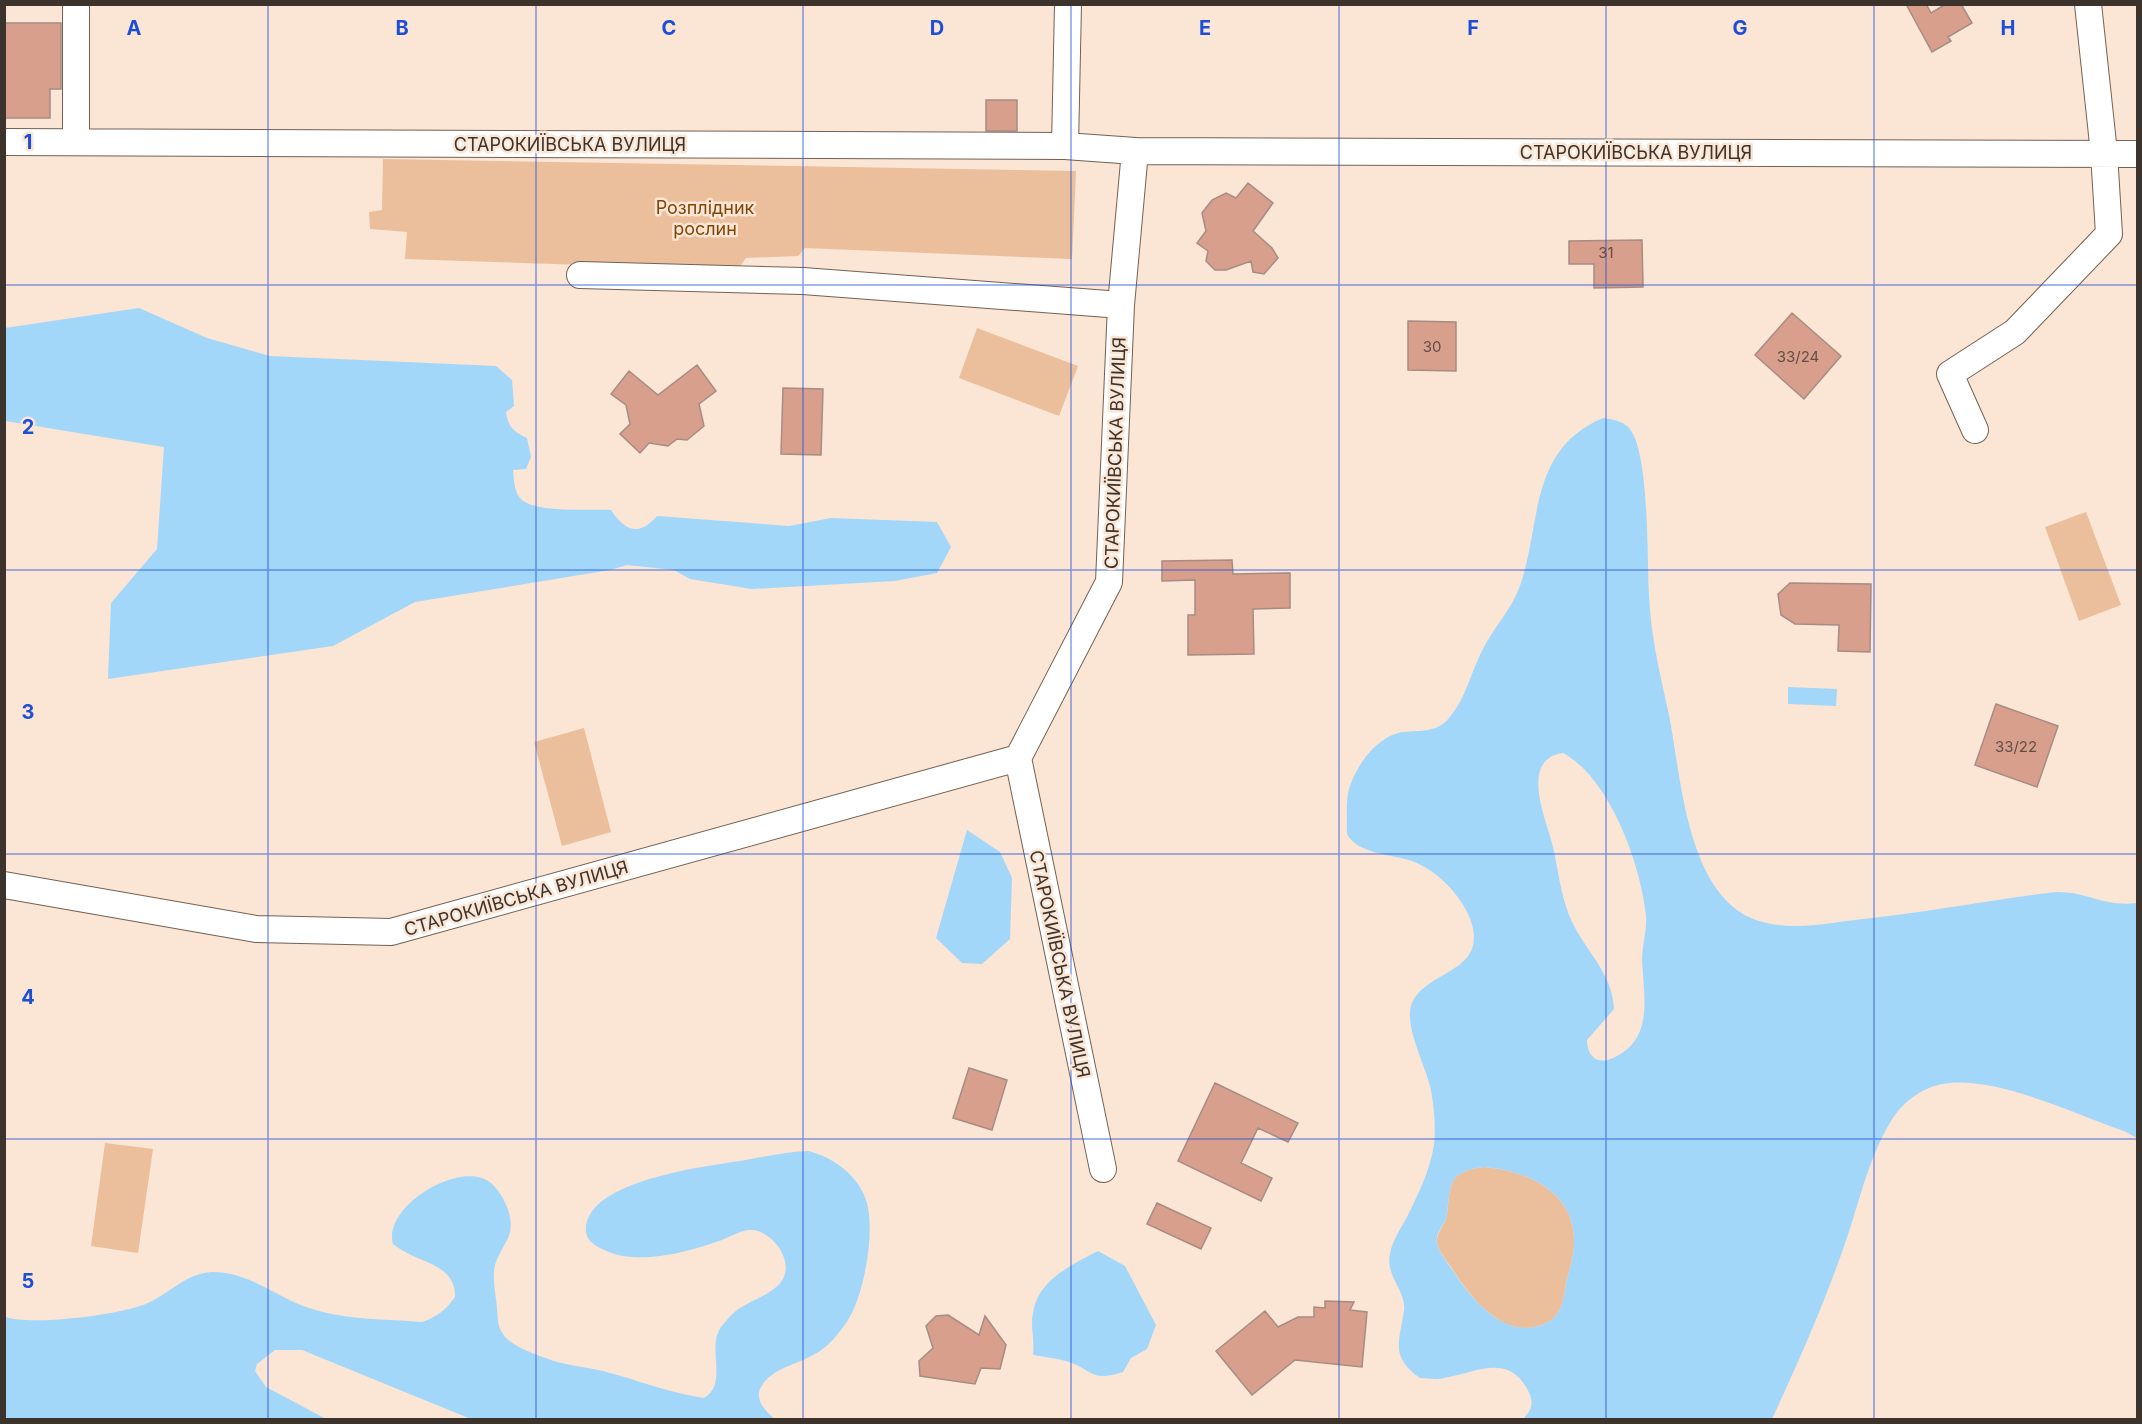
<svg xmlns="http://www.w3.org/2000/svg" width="2142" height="1424" font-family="Inter,sans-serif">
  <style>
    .green { fill: #ebbe9c }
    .water { fill: #a2d7fa; fill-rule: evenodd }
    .building { fill: #d99f8d; stroke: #a68c84; stroke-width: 1.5 }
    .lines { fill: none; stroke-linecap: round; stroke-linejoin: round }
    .minor-casing { stroke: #746152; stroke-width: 28 }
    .minor { stroke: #fff; stroke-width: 26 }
    .grid { fill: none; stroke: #1d4ed8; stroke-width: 1.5; stroke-opacity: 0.55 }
    .labels { text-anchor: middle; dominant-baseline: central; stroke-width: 5; stroke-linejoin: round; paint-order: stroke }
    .number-label { font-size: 15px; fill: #634e44 }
    .street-label { font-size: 18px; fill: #3c332c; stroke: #fbe5d4 }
    .park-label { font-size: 18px; fill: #804606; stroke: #fbe5d4 }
    .grid-label { font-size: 20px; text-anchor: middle; font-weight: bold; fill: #1d4ed8; stroke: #fbe5d4; stroke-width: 5; stroke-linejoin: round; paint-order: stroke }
  </style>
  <rect width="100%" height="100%" fill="#fbe5d4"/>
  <!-- green -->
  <path class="green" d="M383,159l693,12 -4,88 -267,-11 -7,8 -52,2 -9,12 -332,-11 2,-27 -37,-3 -1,-17 13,-2z
    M977,328l101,38 -19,50 -100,-38z
    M2086,512l35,93 -42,16 -34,-94z
    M584,728l27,104 -49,14 -28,-104z
    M105,1143l48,6 -15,104 -47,-7z
    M1483,1167c43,3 93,25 91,76 0,13 -5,27 -8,40 -2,15 -4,32 -18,39 -42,23 -78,-25 -97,-55 -5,-7 -12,-15 -14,-24 -1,-12 9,-18 10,-29 4,-29 0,-42 36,-47z"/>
  <!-- water -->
  <path class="water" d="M139,308l68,30 63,18 226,10 16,14 2,26 -8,6c2,15 8,20 21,26l4,19 -5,12 -13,1c1,10 1,23 9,30 15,13 68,9 89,10 14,21 28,27 46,6l132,10 42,-8 106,4 14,25 -14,26 -42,8 -143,8 -62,-10 -16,-9 -47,-5 -17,5 -195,32 -82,44 -225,33 3,-76 46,-54 7,-102 -159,-26v-93z
    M1603,418c12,2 24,3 30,16 16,31 14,123 16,161 2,44 11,78 20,120 12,60 17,174 82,203 34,15 76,5 112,1 64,-7 128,-19 192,-27 32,-1 47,15 82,11v235l-13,-7c-49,-17 -124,-53 -174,-48 -25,2 -46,17 -59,38 -24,39 -33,88 -49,131 -20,57 -45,113 -70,167h-249c7,-7 11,-14 7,-24 -19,-45 -55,-22 -86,-17 -8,2 -16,0 -24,0 -31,-22 -20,-37 -16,-68 2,-20 -19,-34 -14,-56 2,-13 11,-26 17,-37 11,-22 23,-47 27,-72 2,-17 0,-38 -3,-55 -5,-24 -28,-65 -19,-87 14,-33 76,-30 59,-82 -9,-25 -34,-51 -59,-60 -20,-7 -55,-7 -65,-27 0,-13 -1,-27 1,-41 6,-25 28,-57 55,-61 17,-2 34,1 46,-14 17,-20 21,-43 32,-65 11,-24 30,-42 39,-67 22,-64 8,-136 83,-168zM1563,753c47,25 78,112 83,163 1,15 -4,30 -4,45 2,36 12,79 -29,97 -15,7 -26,-1 -26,-18l27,-31c-1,-37 -32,-61 -45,-94 -9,-23 -11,-48 -17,-72 -6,-24 -33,-84 11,-90zM1483,1167c43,3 93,25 91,76 0,13 -5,27 -8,40 -2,15 -4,32 -18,39 -40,22 -76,-22 -95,-51 -5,-8 -14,-18 -16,-28 -2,-12 9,-18 10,-29 4,-29 0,-42 36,-47z
    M1788,687l49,2 -1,17 -48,-2z
    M967,830l33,22 12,26 -2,61 -28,25 -20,-1 -26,-25z
    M808,1151c26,6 52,26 59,52 8,31 -3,95 -21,120 -9,13 -19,25 -33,32 -17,10 -44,14 -53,34 -5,12 7,24 15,30h-304l-169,-69h-27l-18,14 -2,7 11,16 60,32h-321v-102c27,9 116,-2 143,-14 22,-10 39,-30 64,-31 38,0 64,25 97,36 36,12 76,11 113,14 15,-5 24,-12 33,-25 1,-35 -40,-34 -62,-53 -11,-38 72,-88 100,-59 12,12 23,36 15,53 -5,11 -13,21 -14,33 -1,12 2,25 3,37 1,9 0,18 6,26 8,13 37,22 51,27 16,5 33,6 49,10 34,9 67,22 101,27 25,-15 2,-50 17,-71 6,-7 12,-15 19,-19 20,-13 56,-20 43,-53 -4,-11 -18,-24 -30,-25 -11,-1 -23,7 -34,11 -34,12 -85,26 -119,7 -7,-4 -13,-8 -14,-16 -3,-53 125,-66 160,-72 21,-4 40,-8 62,-9z
    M1098,1251l27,15 31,59 -9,24 -16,9 -8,14c-32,11 -31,-3 -57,-11 -11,-3 -22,-4 -33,-6 2,-16 -3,-29 0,-42 5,-33 38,-48 65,-62z"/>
  <!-- building -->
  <path class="building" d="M1906,4h20l5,9 15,-9h15l11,19 -24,14 3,4 -19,11z
    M4,23h57v66h-11v29h-46z
    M986,100h31v31h-31z
    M1248,183l25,20 -20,28 19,17 6,10 -14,16 -11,-2 -2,-11 -25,9h-11l-9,-9 2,-10 -11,-8 9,-12 -4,-18 10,-13 14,-7 10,5z
    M1642,240l1,47 -49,1v-24h-25v-23z
    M1792,313l49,43 -37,43 -49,-44z
    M1408,321l48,1v49l-48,-1z
    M697,365l19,26 -17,13 5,22 -17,14 -10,-1 -9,7 -19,-3 -9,10 -20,-19 10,-10 -4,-19 -15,-11 18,-23 29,24z
    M783,388l40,1 -2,66 -40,-1z
    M1232,560l1,14 57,-1v35l-37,1 1,45 -66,1v-40h7v-35l-33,1v-20z
    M1790,583l81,1 -1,68 -32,-1 1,-26 -44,-1 -14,-9 -3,-21z
    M1996,704l62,22 -21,61 -62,-22z
    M969,1068l38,12 -15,50 -39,-12z
    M1215,1083l83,40 -10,19 -30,-14 -17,35 31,15 -11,23 -83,-40z
    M1157,1203l54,25 -10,21 -54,-25z
    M1325,1301l29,1 -4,8 17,2 -5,55 -67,-7 -43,35 -36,-44 49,-40 13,16 20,-10h16v-10l11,1z
    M948,1315l31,20 6,-19 21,29 -6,24 -19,-1 -6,16 -55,-8 -1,-15 14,-13 -7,-22 10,-10z"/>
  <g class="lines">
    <!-- minor casing -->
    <g class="minor-casing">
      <path id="minor" d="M76,4v138
        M4,142l1061,4 70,5 1003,3
        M1065,146l3,-142
        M580,275l223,6 318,24
        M1975,430l-25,-56 65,-42 94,-98 -5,-81 -16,-149
        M4,885l252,44 135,3 627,-174
        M1103,1169l-85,-411 91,-176 12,-277 14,-154"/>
    </g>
    <!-- minor -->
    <use href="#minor" class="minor"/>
  </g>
  <!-- grid -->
  <path class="grid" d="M268,4v1416M536,4v1416M803,4v1416M1071,4v1416M1339,4v1416M1606,4v1416M1874,4v1416M4,285h2134M4,570h2134M4,854h2134M4,1139h2134"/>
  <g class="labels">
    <!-- number labels -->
    <g class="number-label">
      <text x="1606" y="252">31</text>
      <text x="1432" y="346">30</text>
      <text x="1798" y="356">33/24</text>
      <text x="2016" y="746">33/22</text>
    </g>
    <!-- street labels -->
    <g class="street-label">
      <text x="570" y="144">СТАРОКИЇВСЬКА ВУЛИЦЯ</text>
      <text x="1636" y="152">СТАРОКИЇВСЬКА ВУЛИЦЯ</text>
      <text transform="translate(1115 453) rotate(-88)">СТАРОКИЇВСЬКА ВУЛИЦЯ</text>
      <text transform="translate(516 898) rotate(-16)">СТАРОКИЇВСЬКА ВУЛИЦЯ</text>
      <text transform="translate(1060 964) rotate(78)">СТАРОКИЇВСЬКА ВУЛИЦЯ</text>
    </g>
    <!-- park labels -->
    <g class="park-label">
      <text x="705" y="207">Розплідник<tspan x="705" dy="21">рослин</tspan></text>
    </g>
  </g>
  <g class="grid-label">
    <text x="134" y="35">A</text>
    <text x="402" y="35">B</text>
    <text x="669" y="35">C</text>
    <text x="937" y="35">D</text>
    <text x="1205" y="35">E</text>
    <text x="1473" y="35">F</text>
    <text x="1740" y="35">G</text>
    <text x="2008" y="35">H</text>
    <text x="28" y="149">1</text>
    <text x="28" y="434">2</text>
    <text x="28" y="719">3</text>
    <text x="28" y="1004">4</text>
    <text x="28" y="1288">5</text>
  </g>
  <!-- border -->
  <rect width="2142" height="1424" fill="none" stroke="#3c332c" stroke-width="12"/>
</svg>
